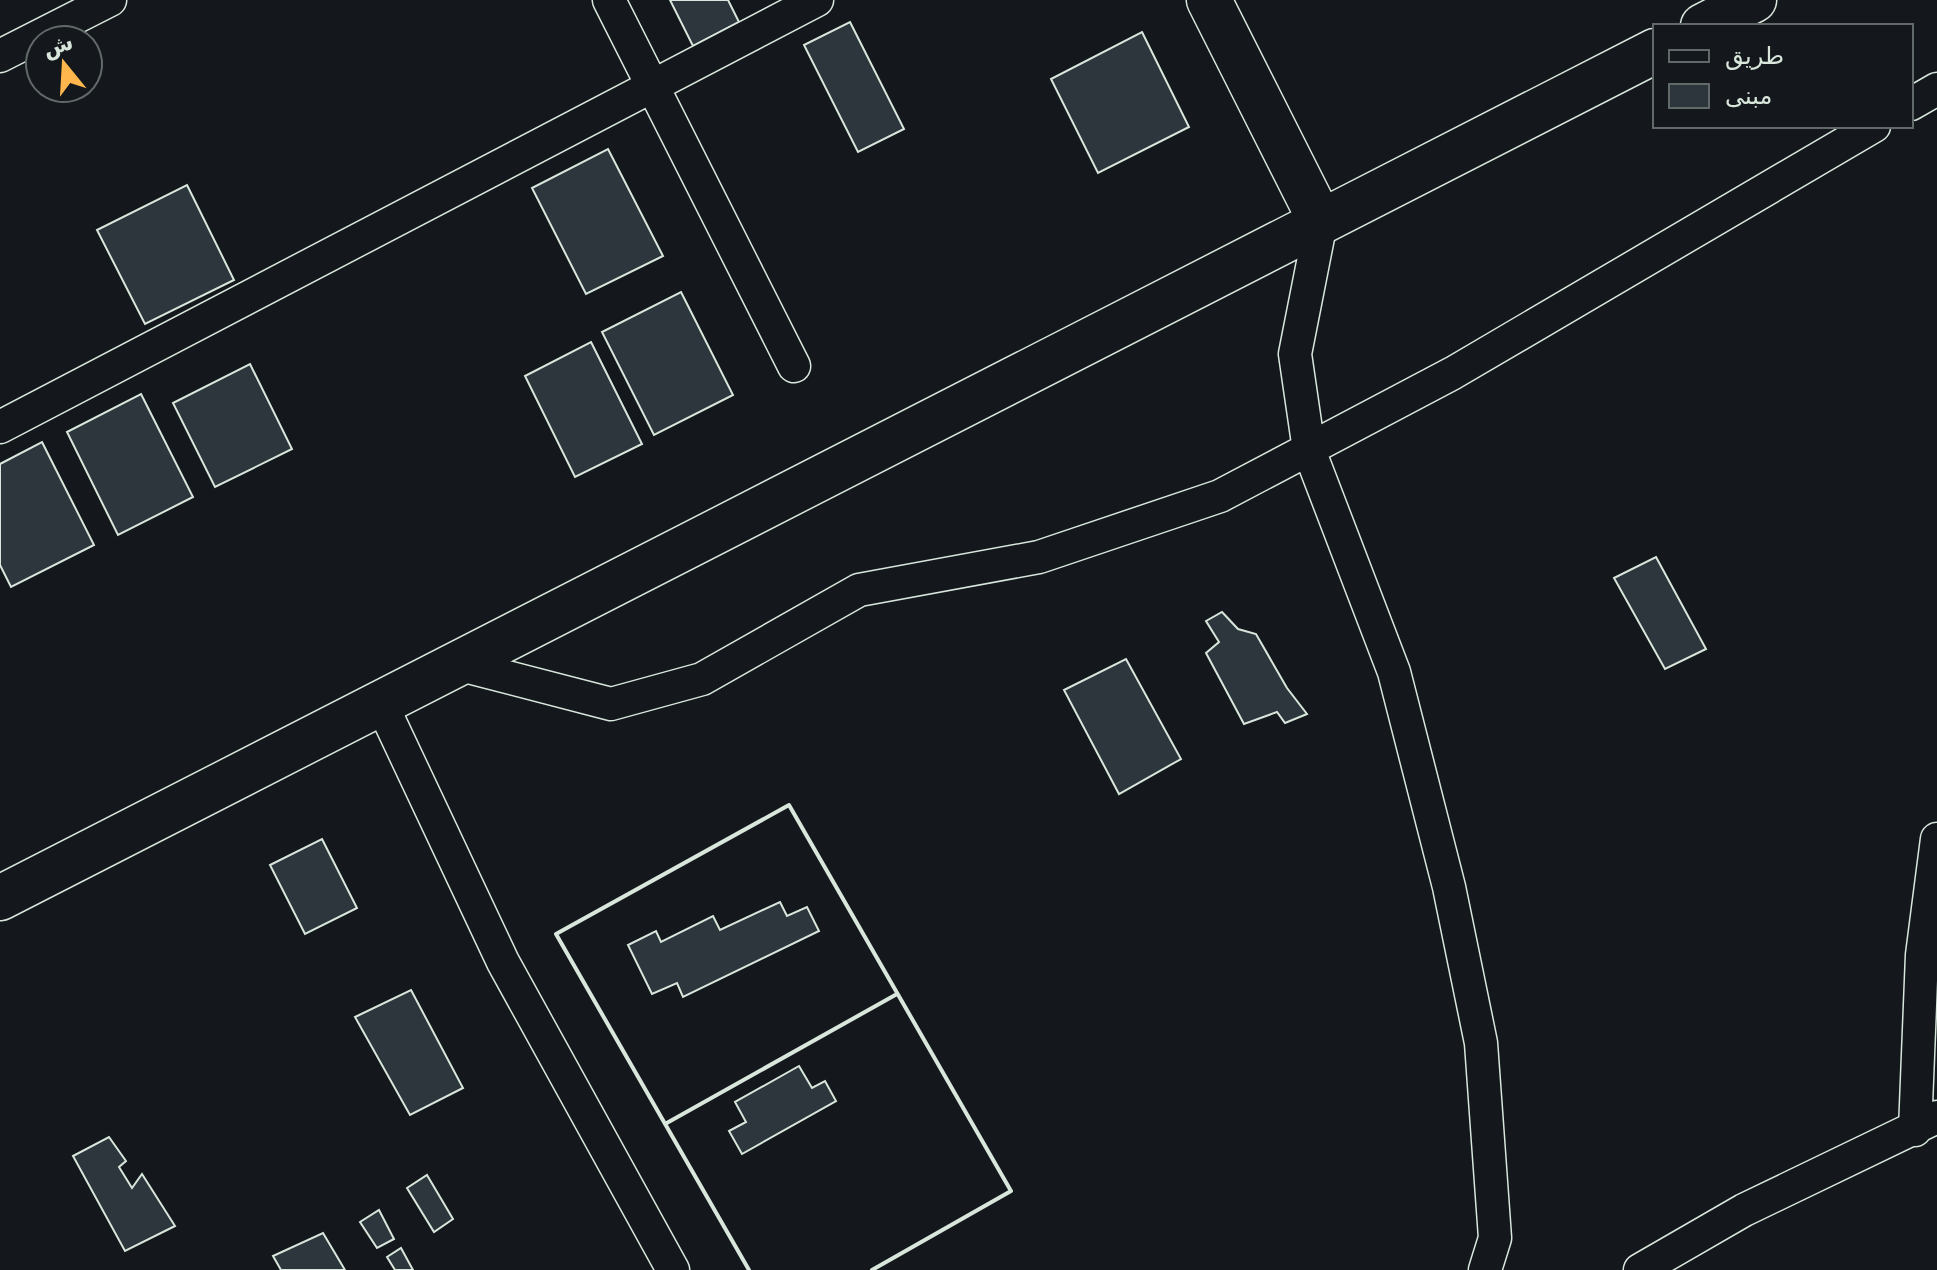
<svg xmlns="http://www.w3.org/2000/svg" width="1937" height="1270" font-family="'DejaVu Sans',Vazirmatn,sans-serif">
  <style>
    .building { fill: #2c363c; stroke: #d8e6dc; stroke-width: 2 }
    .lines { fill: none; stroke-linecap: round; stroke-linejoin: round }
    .street-casing { stroke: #d8e6dc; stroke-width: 35 }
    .secondary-casing { stroke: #d8e6dc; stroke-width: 47 }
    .street { stroke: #14181c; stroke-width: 32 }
    .secondary { stroke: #14181c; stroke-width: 44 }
    .wall { stroke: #d8e6dc; stroke-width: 4 }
  </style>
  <rect width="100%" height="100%" fill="#14181c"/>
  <!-- building -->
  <path class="building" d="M670,0h58l11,22 -46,24z
    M850,22l54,107 -46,23 -54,-107z
    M1142,32l47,95 -91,46 -47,-94z
    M608,149l55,107 -77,38 -54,-106z
    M187,185l47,95 -89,44 -48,-94z
    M681,292l52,103 -79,40 -52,-103z
    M591,342l51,102 -67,33 -50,-101z
    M250,364l42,85 -77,38 -42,-84z
    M141,394l52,103 -75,38 -51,-103z
    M42,442l52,103 -83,42 -11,-22v-101z
    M1656,557l50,92 -41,20 -51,-91z
    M1222,612l16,17 18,5 31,54 20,26 -22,9 -8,-11 -33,12 -38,-71 13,-11 -13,-21z
    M1126,659l55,100 -62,35 -55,-104z
    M322,839l35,69 -52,26 -35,-69z
    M780,902l7,14 20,-9 12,24 -136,66 -6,-14 -25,11 -24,-49 28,-14 5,11 52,-26 7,14z
    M411,990l52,98 -53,27 -55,-98z
    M799,1066l13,22 13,-7 11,20 -94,53 -13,-23 17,-9 -11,-20z
    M109,1137l17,24 -7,6 13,21 10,-14 33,52 -50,25 -52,-95z
    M427,1175l26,44 -19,13 -27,-44z
    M379,1210l15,29 -17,9 -17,-26z
    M323,1233l22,37h-64l-8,-14z
    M401,1248l12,22h-18l-8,-13z"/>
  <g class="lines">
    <!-- street casing -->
    <g class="street-casing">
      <path id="street" d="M609,0l185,366
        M0,56l110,-56
        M1911,104l26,-15
        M1321,222l-26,132 14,96 85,222 55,215 32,156 14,195 -10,32
        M0,427l817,-427
        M457,664l154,40 91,-25 157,-89 180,-33 181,-61 233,-123 421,-247
        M381,703l122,259 170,308
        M1915,1130l7,-175 15,-116
        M1640,1270l104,-60 193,-93"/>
    </g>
    <!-- secondary casing -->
    <g class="secondary-casing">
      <path id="secondary" d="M1209,0l112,222
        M1703,26l51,-26
        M0,898l1655,-847"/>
    </g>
    <!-- street -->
    <use href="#street" class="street"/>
    <!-- secondary -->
    <use href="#secondary" class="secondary"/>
    <!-- wall -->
    <path class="wall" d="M665,1124l232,-130
      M749,1270l-193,-336 233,-129 222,386 -139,79"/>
  </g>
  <!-- legend -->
  <rect x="1653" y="24" width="260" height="104" fill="#14181c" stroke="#626a69" stroke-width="2"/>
  <rect x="1669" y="50" width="40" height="12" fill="#14181c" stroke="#626a69" stroke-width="2"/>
  <text x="1725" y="64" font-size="24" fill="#d8e6dc">طريق</text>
  <rect x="1669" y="84" width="40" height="24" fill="#2c363c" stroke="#626a69" stroke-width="2"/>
  <text x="1725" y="104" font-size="24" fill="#d8e6dc">مبنى</text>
  <!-- north arrow -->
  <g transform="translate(64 64) rotate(342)"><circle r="38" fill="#14181c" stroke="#626a69" stroke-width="2"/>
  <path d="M0-6L14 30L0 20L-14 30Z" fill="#ffb74d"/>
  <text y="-12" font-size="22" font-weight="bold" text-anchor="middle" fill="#d8e6dc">ش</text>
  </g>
</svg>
